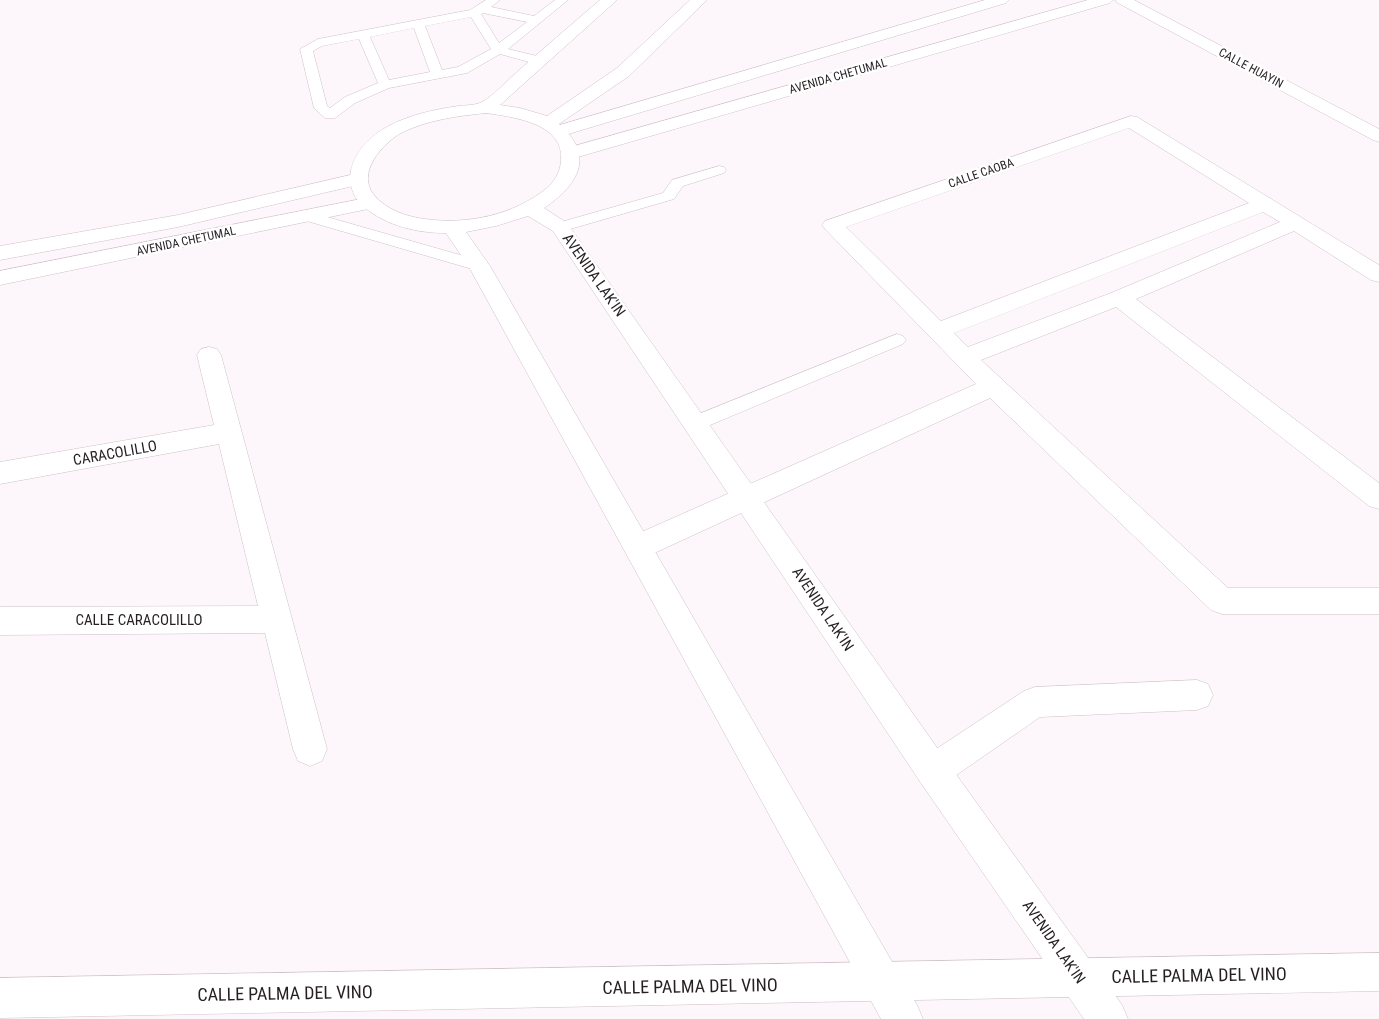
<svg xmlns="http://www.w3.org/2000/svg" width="1379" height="1019" font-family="'Roboto Condensed',sans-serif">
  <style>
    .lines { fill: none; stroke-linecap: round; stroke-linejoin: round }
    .service-casing { stroke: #cfc0c9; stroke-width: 1 }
    .minor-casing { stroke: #cfc0c9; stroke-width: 1 }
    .secondary-casing { stroke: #cfc0c9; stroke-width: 1 }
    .primary-casing { stroke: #cfc0c9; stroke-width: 1 }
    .service { fill: #fff; fill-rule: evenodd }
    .minor { fill: #fff; fill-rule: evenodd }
    .secondary { fill: #fff; fill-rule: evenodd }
    .primary { fill: #fff; fill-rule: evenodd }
    .labels { text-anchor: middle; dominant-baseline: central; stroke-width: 5; stroke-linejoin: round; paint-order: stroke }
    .far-street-label { font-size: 12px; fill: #251f22; stroke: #fff }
    .street-label { font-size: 15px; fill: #251f22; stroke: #fff }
    .near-street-label { font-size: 18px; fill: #251f22; stroke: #fff }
  </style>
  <rect width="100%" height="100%" fill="#fdf7fb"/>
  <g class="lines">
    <!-- service casing -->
    <g class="service-casing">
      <path id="service" d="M486,0h14l-9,7 43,9 21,-16h13l-60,49 37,9 1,3 -1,3 -5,1 -40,-11 -33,19 -78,15 -34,15 -20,15h-10l-11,-10 -14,-59 18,-10 152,-29zM483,13l44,9 -28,21 -18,-29zM471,17l20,32 -33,18 -16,3 -17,-44zM414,28l16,44 -41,8 -19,-43zM359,39l19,44 -33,14 -15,11 -3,-2 -14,-55 9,-5z
        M719,166l5,1 2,3 -2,3 -41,13 -9,13 -114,33 -6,-2 -2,-3 2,-3 109,-31 9,-13z
        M306,211l179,51 2,4 -2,4 -6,1 -179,-52 -2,-3 2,-3z
        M897,334l6,2 3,4 -3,4 -200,84 -7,2 -7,-2 -3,-5 3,-5z"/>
    </g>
    <!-- minor casing -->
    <g class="minor-casing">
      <path id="minor" d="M985,0h24l-3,3 -441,132 -6,1 -6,-1 -3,-4 3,-4z
        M1088,0h25l-3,3 -532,154 -7,2 -7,-2 -2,-4 2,-4z
        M1115,0h19l245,129v13l-6,-2 -255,-137z
        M1131,116l6,1 242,148v17l-8,-2 -77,-49 -158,68 243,184v26l-10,-3 -253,-199 -135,53 247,228h151v26h-157l-11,-4 -221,-212 -342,158 -10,3 -10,-3 -4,-9 4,-9 348,-154 -151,-155 -3,-4 3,-4zM1129,128l120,75 -308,118 -95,-94zM1263,212l17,10 -169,71 -143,54 -14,-14z
        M209,347l8,2 4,6 106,394 -5,12 -12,5 -12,-5 -5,-12 -28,-116 -265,2v-28l258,-1 -39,-162 -219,40v-22l214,-37 -17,-70 4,-6z
        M1197,680l11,4 5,11 -5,11 -11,4 -157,7 -95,66 -12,5 -12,-5 -5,-12 5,-12 103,-68 11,-4z
        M1379,953v38l-1379,27v-40z"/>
    </g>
    <!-- secondary casing -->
    <g class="secondary-casing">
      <path id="secondary" d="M359,173l7,2 3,4 -3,4 -188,44 -178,33v-14l178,-31z
        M371,197l7,2 3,4 -3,4 -378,78v-14z"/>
    </g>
    <!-- primary casing -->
    <g class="primary-casing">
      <path id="primary" d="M600,0h17l-117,105 20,3 27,8 70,-48 73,-68h17l-78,76 -70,48c37,32 19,61 -15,84l23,15 378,536 177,246 6,14h-44l-163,-236 -368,-552 -25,-15 -32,10 -30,6 24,34 427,739 6,14h-42l-412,-752 -23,-34c-29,0 -59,-7 -82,-26 -11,-9 -16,-24 -13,-37 11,-43 63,-57 101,-63 9,-2 23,-1 30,-5 12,-7 24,-20 35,-30 27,-24 55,-48 83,-72zM486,113c27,4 79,10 75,48 -1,11 -6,20 -14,27 -33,27 -80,37 -122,31 -17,-2 -39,-9 -51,-24 -18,-22 8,-51 27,-62 26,-13 56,-17 85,-20z"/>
    </g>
    <!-- service -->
    <use href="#service" class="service"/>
    <!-- minor -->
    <use href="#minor" class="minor"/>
    <!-- secondary -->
    <use href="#secondary" class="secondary"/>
    <!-- primary -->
    <use href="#primary" class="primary"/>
  </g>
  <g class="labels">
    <!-- far-street labels -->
    <g class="far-street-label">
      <text transform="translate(1251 68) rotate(28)">CALLE HUAYIN</text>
      <text transform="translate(838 76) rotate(-16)">AVENIDA CHETUMAL</text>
      <text transform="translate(981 173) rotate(-19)">CALLE CAOBA</text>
      <text transform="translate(186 241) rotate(-12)">AVENIDA CHETUMAL</text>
    </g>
    <!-- street labels -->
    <g class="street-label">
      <text transform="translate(594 275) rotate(55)">AVENIDA LAK'IN</text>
      <text transform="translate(115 453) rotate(-10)">CARACOLILLO</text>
      <text transform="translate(823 609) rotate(56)">AVENIDA LAK'IN</text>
      <text x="139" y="620">CALLE CARACOLILLO</text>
      <text transform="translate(1054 942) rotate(55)">AVENIDA LAK'IN</text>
    </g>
    <!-- near-street labels -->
    <g class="near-street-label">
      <text transform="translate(1199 975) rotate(-1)">CALLE PALMA DEL VINO</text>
      <text transform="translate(690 986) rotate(-1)">CALLE PALMA DEL VINO</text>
      <text transform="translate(285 993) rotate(-1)">CALLE PALMA DEL VINO</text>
    </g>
  </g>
</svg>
